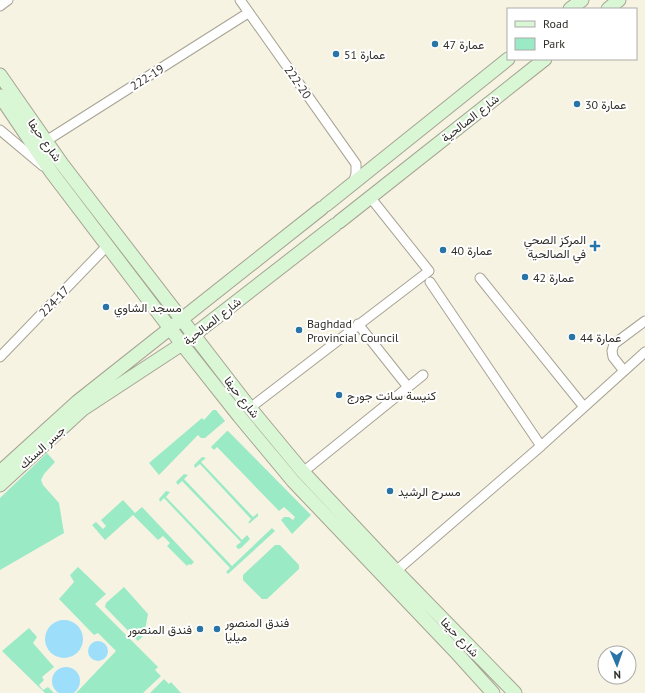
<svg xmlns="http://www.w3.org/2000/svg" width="645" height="693" font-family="'PT Sans',Vazirmatn,sans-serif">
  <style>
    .green { fill: #9aeac5 }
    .water { fill: #9ddffb }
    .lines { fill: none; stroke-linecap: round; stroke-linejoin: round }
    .street-casing { stroke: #a7a394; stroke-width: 11 }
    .secondary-casing { stroke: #a7a394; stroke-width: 15 }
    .street { stroke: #fff; stroke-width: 9 }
    .secondary { stroke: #d9f6d5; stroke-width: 13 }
    .poi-dot { fill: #2874a7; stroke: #fff; stroke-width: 1.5 }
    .labels { text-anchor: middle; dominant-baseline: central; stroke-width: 4; stroke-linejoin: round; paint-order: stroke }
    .poi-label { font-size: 12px; fill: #302e28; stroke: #fff; text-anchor: start }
    .street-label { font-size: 12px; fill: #302e28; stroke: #fff }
  </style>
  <rect width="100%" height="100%" fill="#f7f3e3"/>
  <!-- green -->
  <path class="green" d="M213,410h3l9,11 -20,17h-4l-3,-3 -39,40 -10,-12 53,-45 2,2z
    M227,431h1l83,84 -19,19 -11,-14 3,-3h5l4,3 2,-3 -11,-10 -5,4 -62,-64 -3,3 -3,-3z
    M47,453l8,9 -11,12 -3,6 2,5 16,18 5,30 -64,37v-72z
    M202,457l4,1 -5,4 52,55 5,-4v3l-8,7h-2l3,-4 -51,-55 -5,4 -1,-3z
    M184,474l4,1 -4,4 58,61 5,-5 3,4 -9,9 -3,1 -2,-3 5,-4 -59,-61 -4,4 -2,-3z
    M166,491l4,1 -4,5 66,69 40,-38 3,3 -47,43 -2,-2 4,-4 -66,-70 -4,4 -1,-3z
    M123,500l12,13 7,-6 52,55 -3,3 -2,-1 -2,2 -20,-20 3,-3 -7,-7 -5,4 -25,-25 -28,25 -13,-15 4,-3 7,7 3,-3 -5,-6z
    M275,545h5l19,20v4l-32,30h-5l-19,-19v-5z
    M78,567l28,27 -11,10 63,63 -3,3 6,6 -18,17h-67l40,-42 -18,-18 -4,2 -35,-36 15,-17 -4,-7z
    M124,587l24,27 -4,21 -6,6 -33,-34 1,-4z
    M29,628l8,9 -4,6 21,24 -12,10 2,3 -5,5 4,5 5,-3 6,6h-9l-43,-42z
    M164,679l5,5 2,-2 10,11h-31z"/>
  <!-- water -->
  <path class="water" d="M45 639a19 19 0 1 1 38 0a19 19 0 1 1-38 0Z
    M88 651a10 10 0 1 1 20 0a10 10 0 1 1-20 0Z
    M52 681a14 14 0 1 1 28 0a14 14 0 1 1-28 0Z"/>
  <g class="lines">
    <!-- street casing -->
    <g class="street-casing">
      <path id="street" d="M240,0l116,164v10l-3,9
        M0,6l8,-6
        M0,130l43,36
        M46,141l202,-128
        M480,278l104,129
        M430,282l111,164
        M358,324l50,63
        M0,357l107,-111
        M624,371l-11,-14 -1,-6 2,-7 31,-23
        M250,408l179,-137 -59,-74
        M303,472l120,-97
        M396,571l145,-125 104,-94"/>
    </g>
    <!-- secondary casing -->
    <g class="secondary-casing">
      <path id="secondary" d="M570,9l12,-9
        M608,9l11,-9
        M0,75l62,89 188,244 53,64 93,99 119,122
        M0,96l52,77 130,171 57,72 54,65 161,169 39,43
        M326,205l182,-146
        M339,222l206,-163
        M0,472l77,-70 245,-194
        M0,485l83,-76 99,-65 153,-119"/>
    </g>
    <!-- street -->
    <use href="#street" class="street"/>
    <!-- secondary -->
    <use href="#secondary" class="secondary"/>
  </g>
  <!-- markers -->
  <g class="poi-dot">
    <circle cx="435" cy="44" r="4"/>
    <circle cx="336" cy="54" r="4"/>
    <circle cx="577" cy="104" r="4"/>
    <path d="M593 240h4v4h4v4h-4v4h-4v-4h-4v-4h4z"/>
    <circle cx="443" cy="250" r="4"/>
    <circle cx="525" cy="277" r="4"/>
    <circle cx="106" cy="307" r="4"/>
    <circle cx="299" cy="330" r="4"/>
    <circle cx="572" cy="337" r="4"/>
    <circle cx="339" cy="395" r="4"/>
    <circle cx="390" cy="491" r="4"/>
    <circle cx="200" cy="629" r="4"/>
    <circle cx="217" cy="629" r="4"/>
  </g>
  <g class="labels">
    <!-- poi labels -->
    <g class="poi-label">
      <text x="443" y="44">عمارة 47</text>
      <text x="344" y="54">عمارة 51</text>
      <text x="585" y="104">عمارة 30</text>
      <text x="586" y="239" text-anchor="end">المركز الصحي<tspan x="586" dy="14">في الصالحية</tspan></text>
      <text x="451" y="250">عمارة 40</text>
      <text x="533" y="277">عمارة 42</text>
      <text x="114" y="307">مسجد الشاوي</text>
      <text x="307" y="323">Baghdad<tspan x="307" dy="14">Provincial Council</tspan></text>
      <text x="580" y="337">عمارة 44</text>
      <text x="347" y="395">كنيسة سانت جورج</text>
      <text x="398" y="491">مسرح الرشيد</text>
      <text x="225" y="622">فندق المنصور<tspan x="225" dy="14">ميليا</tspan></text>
      <text x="192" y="629" text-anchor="end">فندق المنصور</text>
    </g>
    <!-- street labels -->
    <g class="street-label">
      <text transform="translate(147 77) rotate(-32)">222-19</text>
      <text transform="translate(298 82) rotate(55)">222-20</text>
      <text transform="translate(470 118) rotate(-38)">شارع الصالحية</text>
      <text transform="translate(45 140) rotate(55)">شارع حيفا</text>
      <text transform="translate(54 301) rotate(-46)">224-17</text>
      <text transform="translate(212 321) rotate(-38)">شارع الصالحية</text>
      <text transform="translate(242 397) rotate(52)">شارع حيفا</text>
      <text transform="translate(42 447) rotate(-42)">جسر السنك</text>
      <text transform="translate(460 637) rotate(46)">شارع حيفا</text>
    </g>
  </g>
  <!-- legend -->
  <rect x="507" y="8" width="130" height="52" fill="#ffffff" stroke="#acaba9"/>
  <rect x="515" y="21" width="20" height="6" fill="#d9f6d5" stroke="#acaba9"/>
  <text x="543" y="28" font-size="12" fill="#302e28">Road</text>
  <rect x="515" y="38" width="20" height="12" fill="#9aeac5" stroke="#acaba9"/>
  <text x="543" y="48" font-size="12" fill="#302e28">Park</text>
  <!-- north arrow -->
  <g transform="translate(617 665) rotate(178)"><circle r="19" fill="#ffffff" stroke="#acaba9"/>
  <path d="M0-3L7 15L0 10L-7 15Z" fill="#2874a7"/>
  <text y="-6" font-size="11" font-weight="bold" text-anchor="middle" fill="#302e28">N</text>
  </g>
</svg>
